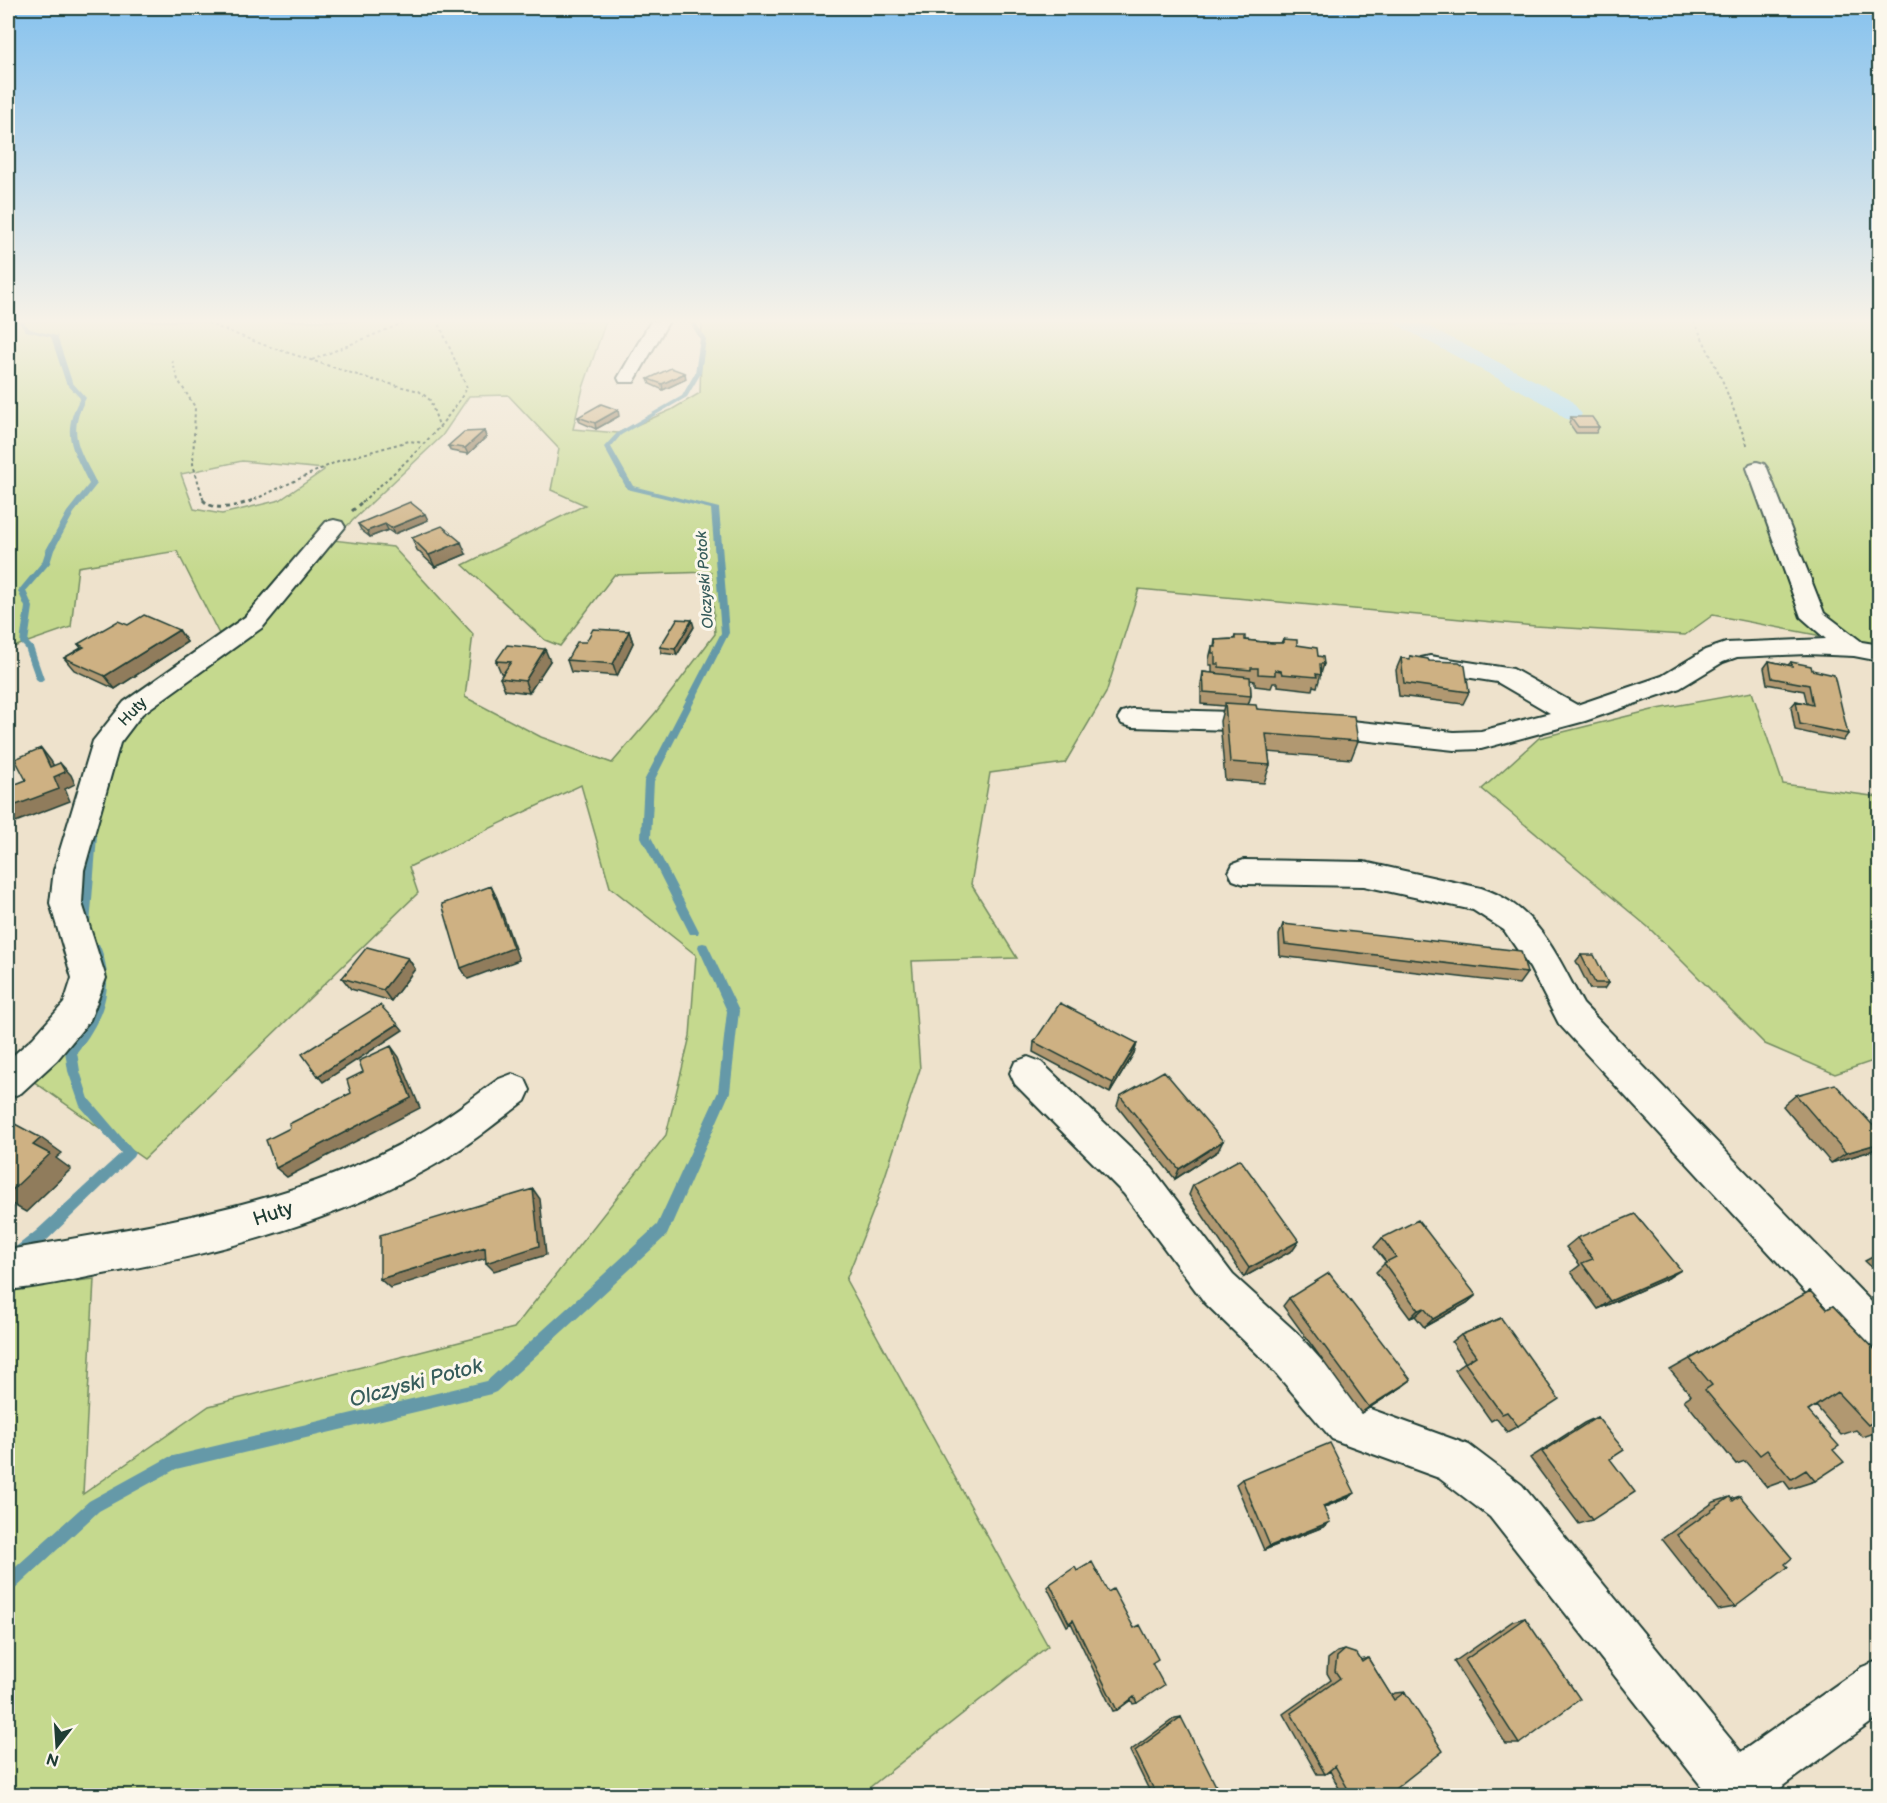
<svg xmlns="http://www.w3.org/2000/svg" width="1887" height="1803" font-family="'Balsamiq Sans',sans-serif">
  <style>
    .green { fill: #c5d98e; stroke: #728b61; stroke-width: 1.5; fill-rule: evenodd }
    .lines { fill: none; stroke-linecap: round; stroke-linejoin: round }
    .stream { fill: #6599a8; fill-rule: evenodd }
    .canal { fill: #94d7f6; fill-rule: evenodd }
    .minor-casing { stroke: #1f3d34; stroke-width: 4 }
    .path-far1 { stroke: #1f3d34; stroke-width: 2; stroke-dasharray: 3 3; stroke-linecap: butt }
    .path { stroke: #1f3d34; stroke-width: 3; stroke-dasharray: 4 4; stroke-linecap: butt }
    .minor { fill: #fbf7ec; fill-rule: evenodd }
    .wall { fill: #b19871; stroke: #1f3d34; stroke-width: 1.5 }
    .shaded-wall { fill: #907c5c; stroke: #1f3d34; stroke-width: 1.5 }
    .building { fill: #ceb183; stroke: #1f3d34; stroke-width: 1.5 }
    .labels { text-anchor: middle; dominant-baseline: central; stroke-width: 6; stroke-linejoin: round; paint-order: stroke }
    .far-water-label { font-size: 15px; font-style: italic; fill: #365c5b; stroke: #fbf7ec }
    .street-label { font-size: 16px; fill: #1f3d34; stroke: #fbf7ec }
    .near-street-label { font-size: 20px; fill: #1f3d34; stroke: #fbf7ec }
    .near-water-label { font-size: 21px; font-style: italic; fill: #365c5b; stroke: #fbf7ec }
  </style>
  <rect width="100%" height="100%" fill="#eee2cc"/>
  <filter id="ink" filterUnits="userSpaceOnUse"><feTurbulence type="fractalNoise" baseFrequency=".0167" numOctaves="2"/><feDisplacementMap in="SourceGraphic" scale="12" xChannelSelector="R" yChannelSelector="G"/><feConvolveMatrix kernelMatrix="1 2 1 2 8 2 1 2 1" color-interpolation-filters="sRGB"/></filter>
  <g filter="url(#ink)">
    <!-- green -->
    <path class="green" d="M8,321h598l-23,67 -10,41 45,4 53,-23 29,-17 2,-72h1177v326l-166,-32 -28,20 -150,-9 -396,-37 -33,104 -41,70 -75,10 -19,111 46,74 -105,3 8,108 -44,135 -30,76 202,366 -188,149h-852v-506l86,-10 -11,215 126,-88 305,-78 152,-193 24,-99 6,-81 -86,-68 -29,-102 -172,82 9,26 -274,266 -118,-83 59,-68 -9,-111 49,-171 96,-88 -44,-87 -99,16 -7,60 -63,22zM508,395l51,54 -8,41 34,15 -122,60 82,75 15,6 54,-71 97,-3 4,62 -59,78 -44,51 -71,-26 -76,-40 8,-63 -80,-87 -61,-7 110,-104 27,-40zM242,461l82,8v1l-44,30 -58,14 -28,-5 -13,-35z
      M1752,692l31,92 96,13v262l-44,15 -70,-30 -117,-117 -166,-138 57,-51 113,-28z"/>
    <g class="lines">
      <!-- stream -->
      <path class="stream" d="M17,321h6l7,8 27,7 15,46 14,16c-20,37 -6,52 11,86l-23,29 -20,37 -4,13 -24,28 7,16 -5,35 5,5 11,32 -4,3 -4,-3 -11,-31 -5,-5 5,-36 -7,-16 24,-29 4,-12 21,-38 22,-28c-16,-34 -29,-49 -9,-86l-14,-15 -15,-46 -25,-6z
        M689,321h6l11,18 -5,34 -14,24 -66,38 -10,12 22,39 86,22 10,125 -75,148 -3,56 48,94 -1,3h-8l-49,-97 3,-56 77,-148 -10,-124 -84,-20 -23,-42 13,-14 65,-37 13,-23 5,-34z
        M92,832l5,4 -7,89 -1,3h-8l-1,-3 7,-89z
        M95,943l4,1c18,40 4,76 -22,108l3,19 9,28 46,54 -2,4 -87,84 -38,27v-15l28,-22 85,-78 -41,-47 -12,-35 -3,-20c5,-10 14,-17 19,-27 16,-25 14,-50 6,-77l1,-3z
        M703,943l4,1 32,67 -9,81 -63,143 -81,75 -90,82 -5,2 -315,75 -77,42 -85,79 -6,2v-18l81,-73 80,-44 318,-76 89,-81 81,-75 61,-133 9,-81 -29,-64 1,-3z"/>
      <!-- canal -->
      <path class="canal" d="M1394,321h24l151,77 13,16 -3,5c-13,3 -17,-2 -26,-11l-156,-83z"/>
      <!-- minor casing -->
      <g class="minor-casing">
        <path id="minor" d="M651,321h18l-35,61h-14l-2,-4z
          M1757,462l7,2 3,4 57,145 38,29 18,3v16l-26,-5 -47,-2 -70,3 -14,5 -43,26 -95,33 -104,28 -27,1 -140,-15 -10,-3 -4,-6 4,-6 10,-3 140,15 27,-1 69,-18 -53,-31 -76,-12 -4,-6 4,-6 9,-2 83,13 64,36 85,-29 43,-26 21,-7 100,-4 -25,-22 -54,-149 3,-4z
          M334,520l8,2 3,5 -82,100 -121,87 -22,29 -36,127 -2,33 24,75 -16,42 -33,40 -36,33 -13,5v-38l25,-22 31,-35 8,-25 -22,-75 4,-33 39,-129 31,-39 121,-85 81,-95z
          M1132,709l132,4 10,3 4,6 -4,6 -10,3 -132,-4 -10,-3 -4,-6 4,-6z
          M1244,860l120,2 117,26c56,18 76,68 102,116l297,307v52l-15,-6 -306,-333 -29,-56 -26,-38 -31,-20 -109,-24 -120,-2 -11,-4 -4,-8 4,-8z
          M1028,1057l13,5 111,106 81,107 64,58 65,73 107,39 53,40 219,267 121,-85 18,-7v56l-110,80h-71l3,-9 -212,-270 -51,-39 -107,-39 -65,-76 -62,-60 -81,-109 -109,-110 -5,-11 5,-11z
          M512,1074l13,5 5,11 -5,11c-27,20 -53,42 -82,59 -105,62 -227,94 -345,115 -30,6 -60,12 -90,15v-40c140,-25 283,-43 409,-115 29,-16 55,-37 82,-56z"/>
      </g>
      <!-- path-far1 -->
      <path class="path-far1" d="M202,321l62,24 106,34 49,12 11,9 10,28
        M1694,321l29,61 25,65
        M172,360l6,20 17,27 -2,57 11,38
        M312,360l96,-39
        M249,502l89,-41 71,-20 15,2
        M362,502c39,-36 78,-68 105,-114l-29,-67"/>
      <!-- path -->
      <path class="path" d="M203,500c12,13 35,6 50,0
        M352,511l12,-11"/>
      <!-- minor -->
      <use href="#minor" class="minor"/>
    </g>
    <!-- wall -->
    <path class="wall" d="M648,379h38l-23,11 -13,-6z
      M619,416l-23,13 -16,-7 -2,-5z
      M1571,417l28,10 -3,6h-20l-7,-10z
      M484,431l2,6 -18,17 -17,-3 -3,-5z
      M428,520l-34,14 -6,-4 -18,7 -9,-7 -3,-6z
      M412,538l54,16 -31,13 -18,-17z
      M128,625l51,5 8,12 -72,47 -41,-19 -10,-12 17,-10 -3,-4z
      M694,627l-17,28 -15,-2 -2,-6z
      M629,631l4,12 -16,33 -46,-4 -4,-12z
      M1235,636l10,4 27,3h9l2,-4 14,6 21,11 6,8 -7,23 -4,-1 -1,4 -34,-4v-3h-5l-2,5 -16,-2v-5l-5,-1 1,16 -3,9 9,4 101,32 -7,18 -83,-7 2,13 -6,18 -39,-3 -5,-59 4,-15 -23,-2v-20l2,-12 9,1v-8h-3v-6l3,-12h2l1,-7 19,-1z
      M1410,656l19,5 40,31 -6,12 -64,-8 -3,-26 5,-12 8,1z
      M496,661h54l-21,32 -24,-3 -5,-12 3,-5h-2z
      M1769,661l19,4 3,-3 21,8 36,64 -5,7 -48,-11 -4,-23 5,-6 11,2 -3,-12 -37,-7 -3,-16z
      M1880,689v10l-3,-7z
      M1283,924l244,49 -8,11 -239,-28 -1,-21z
      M1581,955l27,28 -4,6h-14l-14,-28z
      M408,958l7,11 -24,32 -40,-12 -9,-11z
      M1034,1042l103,1 -3,10 -24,40 -77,-41z
      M1796,1095l75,56 -40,12 -48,-57z
      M1120,1096l98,55 -43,28 -58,-73z
      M1193,1185l106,56 -6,9 -49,27 -55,-82z
      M1382,1238l94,57 -9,8 -43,24 -9,-11 -5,2 -34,-46 10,-10 -12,-15z
      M1577,1238l91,40 -70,31 -27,-37 9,-7 -14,-18z
      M1880,1253v22l-15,-14z
      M1810,1291l17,18 6,-3 47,49v76l-17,6 -7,-7 -15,5 -25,-29 -8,5 25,39 -18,31 -25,8 -6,-8 -17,6 -22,-26 -9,3 -52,-64 7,-5 -21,-25z
      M1289,1298l113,89 -41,26 -78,-107z
      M1501,1318l17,108 -11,6 -11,-14 -5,3 -36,-51 10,-8 -13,-20 9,-7z
      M1597,1417l13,42 -18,61 -13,4 -49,-66 54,-35z
      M1242,1479l105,19 -23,9 -1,20 -59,23 -28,-66z
      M1740,1496l-5,111 -17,3 -56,-71 52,-37 16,-5 1,2z
      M1077,1571l31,21 44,71 -15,40 -4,1 -2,-4 -14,10 -4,1 -42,-88 -4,3 -20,-39 3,-3z
      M1525,1618l-6,126h-13l-52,-82 59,-41z
      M1345,1650l15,10 8,-2 23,38 4,-3 10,-1 -19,104h-43l-13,-25 -5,3h-8l-34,-60 48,-34 -4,-7 1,-14 9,-7z
      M1181,1717l22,79h-51l-22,-45 45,-33z"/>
    <!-- shaded-wall -->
    <path class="shaded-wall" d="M685,373l1,6 -23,11 -1,-6z
      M618,410l1,6 -23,13 -1,-6z
      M484,431l2,6 -18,17 -3,-6z
      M425,514l3,6 -34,14 -3,-6z
      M385,524l3,6 -18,7 -3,-6z
      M461,542l5,12 -31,13 -6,-12z
      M692,620l2,7 -17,28 -2,-6z
      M179,630l8,12 -72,47 -10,-13z
      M629,631l4,12 -16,33 -4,-12z
      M545,649l5,12 -21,32 -4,-12z
      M41,748l10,13 8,14 1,-12 11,12 4,9 -10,5 5,12 -62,24v-17l42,-41z
      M491,886l6,12 22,62 -51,19 -7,-11z
      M408,958l7,11 -24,32 -8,-11z
      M398,1024l5,6 -80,52 -5,-6z
      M1137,1043l-3,10 -24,40 3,-10z
      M391,1046l8,11 21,51 -133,69 -11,-9 135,-70z
      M41,1138l21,15 -6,5 15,11 -45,43 -18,-10v-8l25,-49z
      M1223,1141l-5,10 -43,28 4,-10z
      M1880,1143v3l-9,5 -40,12 15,-10z
      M533,1189l7,10 6,56 -52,16 -8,-8z
      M1299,1241l-6,9 -49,27 5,-9z
      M485,1247l8,9 -103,32 -10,-9z
      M1681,1270l-13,8 -70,31 12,-8z
      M1476,1295l-9,8 -43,24 9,-8z
      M1424,1308l-9,8 -5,2 8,-8z
      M1411,1380l-9,7 -41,26 8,-6z
      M1355,1493l-8,5 -32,13 8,-5z
      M1330,1522l-7,5 -59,23 6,-4z"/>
    <!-- building -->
    <path class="building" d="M671,368l14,5 -23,11 -14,-5z
      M601,404l17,6 -23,13 -17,-6z
      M1571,417h21l7,10h-21z
      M484,431l-19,17 -17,-2 16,-14z
      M410,502l15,12 -34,14 -6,-4 -18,7 -9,-7z
      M442,526l19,16 -32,13 -17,-17z
      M144,615l35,15 -74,46 -41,-18 20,-11 -6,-3 40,-23 10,4z
      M677,619l15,1 -17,29 -15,-2z
      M593,629l36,2 -16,33 -46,-4 10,-18h9z
      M1235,636h10v4l27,3h11v-4l14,1v5l20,3 1,8 5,1 1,7h-4l1,11 -5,-1 1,3 -35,-3 -1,-3 -6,-1v5l-17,-1v-6h-7v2l-32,-3v-3h-4v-11h-3v-6h4l-1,-7 20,-1z
      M507,645l38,4 -20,32 -25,-3 11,-16 -15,-1z
      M1410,656l18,3 1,2 30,1 6,4 4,26 -65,-9 -3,-25 9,1z
      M1769,661l23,5 -1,-4 20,4 1,4 22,5 14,59 -48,-10 -4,-23 17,4 -4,-20 -37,-7z
      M1203,672l47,5 1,19 -47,-4z
      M1225,703l31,2 1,4 97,7 4,25 -92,-7 4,31 -40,-3z
      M41,748l9,19 10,-4 5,9 -11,5 5,12 -51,19v-21l18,-7 -11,-21z
      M491,886l22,62 -52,20 -19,-64z
      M1283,924l238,27 6,22 -242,-29z
      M367,947l41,11 -25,32 -41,-12z
      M1581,955h13l14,28h-13z
      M1060,1003l77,40 -24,40 -79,-41z
      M380,1005l18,19 -80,52 -16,-22z
      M391,1046l20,52 -135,70 -10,-28 24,-12 -1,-4 62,-31 -4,-13 16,-8 -4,-11z
      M1164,1071l59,70 -44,28 -59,-73z
      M1835,1084l45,49v10l-34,10 -50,-58z
      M13,1123l28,15 -8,7 17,9 -42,40v-66z
      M1240,1159l59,82 -50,27 -56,-83z
      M533,1189l6,57 -53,17 -1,-16 -105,32v-44z
      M1635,1214l46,56 -71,31 -28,-38 11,-4 -16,-21z
      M1418,1220l58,75 -43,24 -9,-11 -6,2 -34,-47 12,-6 -14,-19z
      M1880,1253v10l-7,-7z
      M1329,1273l82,107 -42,27 -80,-109z
      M1810,1291l17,18 6,-3 47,49v63l-12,7 -31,-33 -29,19 31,35 -6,4 11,12 -29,19 -9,-11 -15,9 -24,-29 -7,5 -55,-65 7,-5 -22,-26z
      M1501,1318l58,81 -41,27 -11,-14 -5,2 -37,-51 11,-7 -15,-21z
      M1597,1417l27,33 -14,9 25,33 -43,28 -50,-68z
      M1330,1443l25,50 -32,13 7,16 -60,24 -28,-67z
      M1740,1496l52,62 -7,6 3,3 -53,40 -58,-72 53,-38 3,4z
      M1092,1562l16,30 5,-3 21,39 6,-3 18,34 -6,4 12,22 -27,18 -3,-6 -17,13 -44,-90 -4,3 -19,-39 25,-17 2,4z
      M1525,1618l55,81 -61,45 -54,-84z
      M1345,1650l12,4 5,8 6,-4 26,42 11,-8 38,59 -57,45h-34l-17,-30 -10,8 -34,-61 49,-35 -5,-7 2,-14z
      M1181,1717l35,69 -13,10h-46l-22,-45z"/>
  </g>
  <!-- sky -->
  <linearGradient id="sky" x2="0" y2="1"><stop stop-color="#86c2ee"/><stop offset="0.56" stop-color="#f7f2e8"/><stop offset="1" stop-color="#f7f2e8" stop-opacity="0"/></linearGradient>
  <rect width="1887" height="573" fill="url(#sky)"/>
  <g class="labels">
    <!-- far-water labels -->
    <g class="far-water-label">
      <text transform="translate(705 580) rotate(-94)">Olczyski Potok</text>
    </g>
    <!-- street labels -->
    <g class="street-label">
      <text transform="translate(133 712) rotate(-46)">Huty</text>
    </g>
    <!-- near-street labels -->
    <g class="near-street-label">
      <text transform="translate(273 1214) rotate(-18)">Huty</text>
    </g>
    <!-- near-water labels -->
    <g class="near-water-label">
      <text transform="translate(416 1383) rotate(-15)">Olczyski Potok</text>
    </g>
  </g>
  <!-- margin -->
  <rect width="1887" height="1803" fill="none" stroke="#fbf7ec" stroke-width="30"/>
  <rect x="15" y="15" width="1857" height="1773" fill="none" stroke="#1f3d34" stroke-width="2" filter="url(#ink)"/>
  <!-- north arrow -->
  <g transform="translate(57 1746) rotate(197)" stroke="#fbf7ec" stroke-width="4.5" paint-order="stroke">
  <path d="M0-4.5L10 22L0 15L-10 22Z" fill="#1f3d34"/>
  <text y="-9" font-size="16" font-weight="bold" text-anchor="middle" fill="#1f3d34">N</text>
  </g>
</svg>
